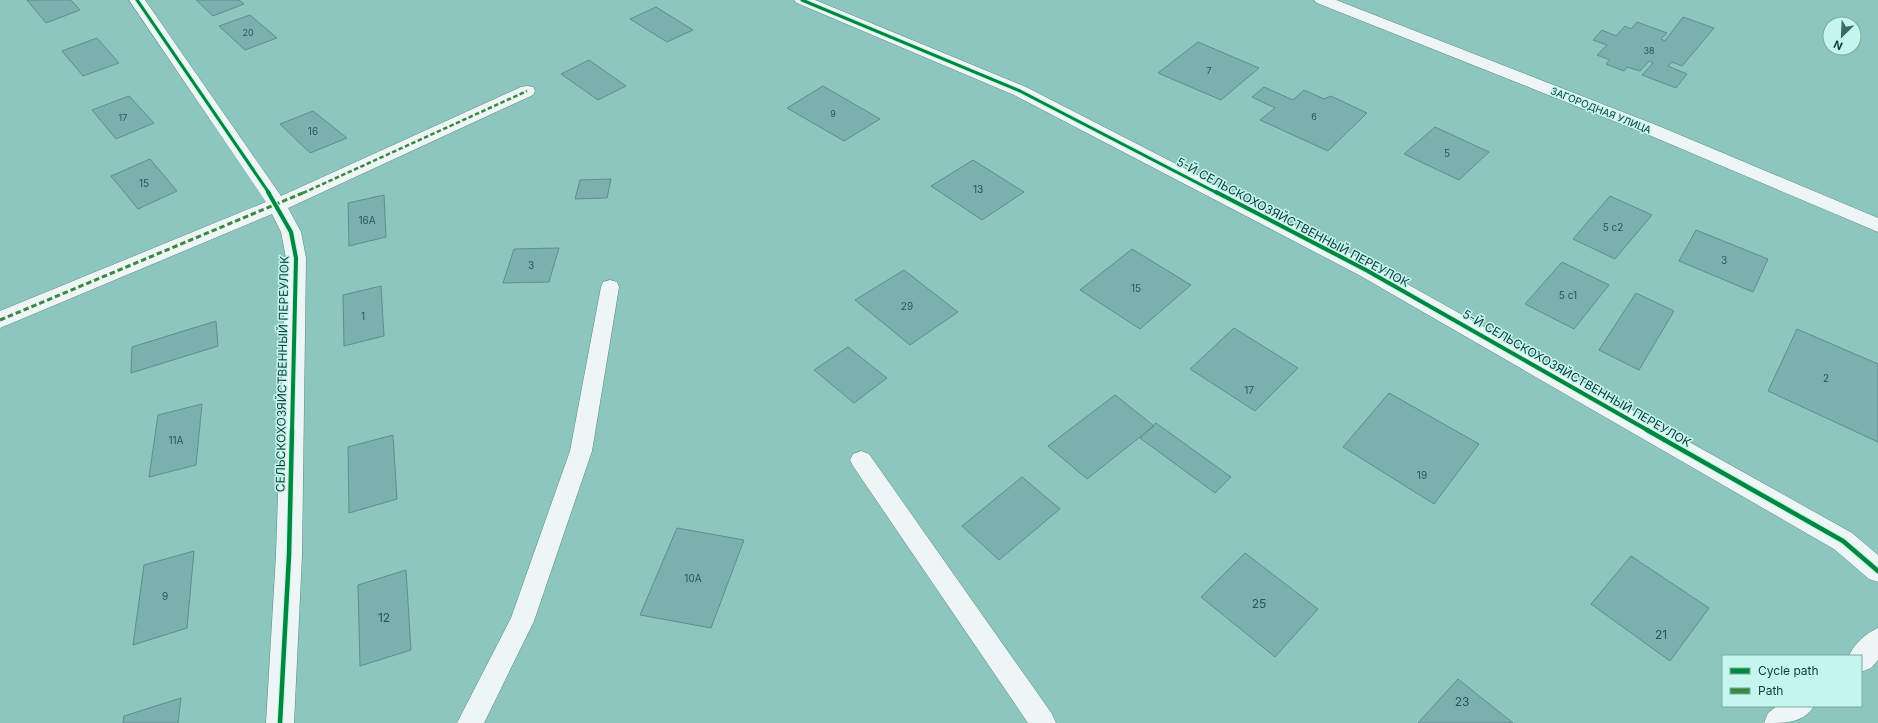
<svg xmlns="http://www.w3.org/2000/svg" width="1878" height="723" font-family="Inter,sans-serif">
  <style>
    .building { fill: #7ab0ae; stroke: #628d8b }
    .lines { fill: none; stroke-linecap: round; stroke-linejoin: round }
    .lane-casing { stroke: #5f8b85; stroke-width: 1 }
    .street-casing { stroke: #5f8b85; stroke-width: 1 }
    .lane { fill: #eef6f5; fill-rule: evenodd }
    .street { fill: #eef6f5; fill-rule: evenodd }
    .quiet-far1 { stroke: #398740; stroke-width: 2.5; stroke-dasharray: 4.5 2.5; stroke-linecap: butt }
    .quiet { stroke: #398740; stroke-width: 3; stroke-dasharray: 5.5 3; stroke-linecap: butt }
    .cycleway-far2-casing { stroke: #c5f6ed; stroke-width: 5 }
    .cycleway-far1-casing { stroke: #c5f6ed; stroke-width: 6 }
    .cycleway-casing { stroke: #c5f6ed; stroke-width: 7 }
    .cycleway-far2 { stroke: #00873e; stroke-width: 3 }
    .cycleway-far1 { stroke: #00873e; stroke-width: 4 }
    .cycleway { stroke: #00873e; stroke-width: 4.5 }
    .labels { text-anchor: middle; dominant-baseline: central; stroke-width: 3; stroke-linejoin: round; paint-order: stroke }
    .far-number-label { font-size: 9px; fill: #265954 }
    .far-street-label { font-size: 10px; fill: #0a3b36; stroke: #c5f6ed }
    .number-label { font-size: 10px; fill: #265954 }
    .street-label { font-size: 12px; fill: #0a3b36; stroke: #c5f6ed }
    .near-number-label { font-size: 12px; fill: #265954 }
  </style>
  <rect width="100%" height="100%" fill="#8cc6be"/>
  <!-- building -->
  <path class="building" d="M27,0h44l9,10 -34,13z
    M196,0h43l5,4 -31,12z
    M656,7l37,23 -26,12 -37,-23z
    M250,15l27,23 -32,12 -26,-24z
    M1683,17l31,11 -32,38 -10,-4 -4,4 19,8 -11,14 -34,-13 11,-12 -4,-2 -9,10 -13,-4 -3,4 -18,-7 4,-4 -13,-5 10,-10 -14,-5 9,-10 14,6 9,-10 6,3 6,-7 30,11 -6,6 4,2z
    M97,38l22,25 -36,13 -21,-25z
    M1198,42l61,26 -38,32 -63,-27z
    M589,60l37,26 -28,14 -37,-26z
    M823,86l57,33 -36,22 -57,-33z
    M1264,87l29,13 11,-10 20,9 7,-3 36,17 -39,38 -68,-31 15,-12 -23,-11z
    M129,96l25,27 -38,16 -24,-29z
    M313,111l34,27 -37,15 -30,-29z
    M1435,127l54,25 -30,28 -55,-26z
    M150,159l27,32 -39,18 -27,-33z
    M973,160l51,32 -42,28 -51,-34z
    M611,179l-4,19 -32,1 5,-19z
    M384,195l2,42 -37,9 -1,-43z
    M1610,196l42,19 -37,44 -42,-20z
    M1696,230l72,29 -15,33 -74,-31z
    M559,248l-10,34 -46,1 11,-34z
    M1132,249l59,36 -51,44 -60,-39z
    M1562,262l47,23 -35,44 -49,-25z
    M904,270l54,42 -48,33 -55,-45z
    M381,286l3,50 -40,10 -1,-51z
    M1636,293l38,18 -35,59 -40,-20z
    M216,321l2,25 -87,27 1,-26z
    M1234,328l64,40 -43,43 -65,-42z
    M1797,329l81,35v78l-110,-51z
    M848,347l39,31 -33,25 -40,-33z
    M1389,393l90,51 -45,60 -91,-57z
    M1115,395l39,31 -67,53 -39,-33z
    M202,404l-6,61 -47,12 9,-62z
    M1156,423l75,54 -16,16 -75,-55z
    M393,435l4,64 -48,14 -1,-66z
    M1022,477l38,32 -61,51 -37,-34z
    M677,528l67,12 -33,88 -71,-13z
    M194,551l-7,77 -54,17 11,-80z
    M1245,553l73,56 -43,48 -74,-60z
    M1631,556l78,52 -39,53 -79,-57z
    M406,570l5,80 -51,16 -2,-81z
    M1458,679l55,44h-95z
    M181,698l-3,25h-55l1,-7z"/>
  <g class="lines">
    <!-- lane casing -->
    <g class="lane-casing">
      <path id="lane" d="M610,280l7,2 2,5 -27,164 -58,170 -50,102h-27l54,-105 59,-167 31,-164 2,-5z
        M861,451l8,3 183,260 4,9h-28l-175,-257 -3,-6 3,-6z"/>
    </g>
    <!-- street casing -->
    <g class="street-casing">
      <path id="street" d="M129,0h16l136,196 240,-109 6,-1 6,1 2,4 -2,4 -245,113 13,24 5,26 -4,297 -8,168h-28l10,-168 10,-297 -5,-26 -9,-18 -272,114v-17l266,-109z
        M794,0h21l211,87 347,178 479,268 26,22v27l-9,-3 -35,-30 -475,-274 -345,-180 -217,-92z
        M1314,0h22l325,127 217,91v14l-229,-97 -332,-132z
        M1878,628v32l-7,8 -10,4v-16h-12c5,-12 17,-23 29,-28z
        M1777,706h37c-10,17 -28,17 -50,17l4,-10z"/>
    </g>
    <!-- lane -->
    <use href="#lane" class="lane"/>
    <!-- street -->
    <use href="#street" class="street"/>
    <!-- quiet-far1 -->
    <path class="quiet-far1" d="M303,193l224,-102"/>
    <!-- quiet -->
    <path class="quiet" d="M0,320l305,-128"/>
    <!-- cycleway-far2 casing -->
    <g class="cycleway-far2-casing">
      <path id="cycleway-far2" d="M137,0l132,193
        M802,0l218,91 197,102"/>
    </g>
    <!-- cycleway-far1 casing -->
    <g class="cycleway-far1-casing">
      <path id="cycleway-far1" d="M268,192l23,40 5,26 -4,173
        M1216,192l150,78 283,161"/>
    </g>
    <!-- cycleway casing -->
    <g class="cycleway-casing">
      <path id="cycleway" d="M1647,430l196,111 35,30
        M280,723l9,-168 3,-125"/>
    </g>
    <!-- cycleway-far2 -->
    <use href="#cycleway-far2" class="cycleway-far2"/>
    <!-- cycleway-far1 -->
    <use href="#cycleway-far1" class="cycleway-far1"/>
    <!-- cycleway -->
    <use href="#cycleway" class="cycleway"/>
  </g>
  <g class="labels">
    <!-- far-number labels -->
    <g class="far-number-label">
      <text x="248" y="32">20</text>
      <text x="1649" y="50">38</text>
      <text x="1209" y="70">7</text>
      <text x="833" y="113">9</text>
      <text x="1314" y="116">6</text>
      <text x="123" y="117">17</text>
    </g>
    <!-- far-street labels -->
    <g class="far-street-label">
      <text transform="translate(1601 110) rotate(22)">ЗАГОРОДНАЯ УЛИЦА</text>
    </g>
    <!-- number labels -->
    <g class="number-label">
      <text x="313" y="131">16</text>
      <text x="1447" y="153">5</text>
      <text x="144" y="183">15</text>
      <text x="978" y="189">13</text>
      <text x="367" y="220">16А</text>
      <text x="1613" y="227">5 с2</text>
      <text x="1724" y="260">3</text>
      <text x="531" y="265">3</text>
      <text x="1136" y="288">15</text>
      <text x="1568" y="295">5 с1</text>
      <text x="907" y="306">29</text>
      <text x="363" y="316">1</text>
      <text x="1826" y="378">2</text>
      <text x="1249" y="390">17</text>
      <text x="176" y="440">11А</text>
      <text x="1422" y="475">19</text>
      <text x="693" y="578">10А</text>
      <text x="165" y="596">9</text>
    </g>
    <!-- street labels -->
    <g class="street-label">
      <text transform="translate(1293 222) rotate(28)">5-Й СЕЛЬСКОХОЗЯЙСТВЕННЫЙ ПЕРЕУЛОК</text>
      <text transform="translate(282 374) rotate(-89)">СЕЛЬСКОХОЗЯЙСТВЕННЫЙ ПЕРЕУЛОК</text>
      <text transform="translate(1577 378) rotate(30)">5-Й СЕЛЬСКОХОЗЯЙСТВЕННЫЙ ПЕРЕУЛОК</text>
    </g>
    <!-- near-number labels -->
    <g class="near-number-label">
      <text x="1259" y="603">25</text>
      <text x="384" y="617">12</text>
      <text x="1661" y="634">21</text>
      <text x="1462" y="701">23</text>
    </g>
  </g>
  <!-- legend -->
  <rect x="1722" y="655" width="140" height="52" fill="#c5f6ed" stroke="#7aaba4"/>
  <rect x="1730" y="668" width="20" height="6" fill="#00873e" stroke="#7aaba4"/>
  <text x="1758" y="675" font-size="12" fill="#0a3b36">Cycle path</text>
  <rect x="1730" y="688" width="20" height="6" fill="#398740" stroke="#7aaba4"/>
  <text x="1758" y="695" font-size="12" fill="#0a3b36">Path</text>
  <!-- north arrow -->
  <g transform="translate(1842 36) rotate(204)"><circle r="19" fill="#c5f6ed" stroke="#7aaba4"/>
  <path d="M0-3L7 15L0 10L-7 15Z" fill="#386c66"/>
  <text y="-6" font-size="11" font-weight="bold" text-anchor="middle" fill="#0a3b36">N</text>
  </g>
</svg>
